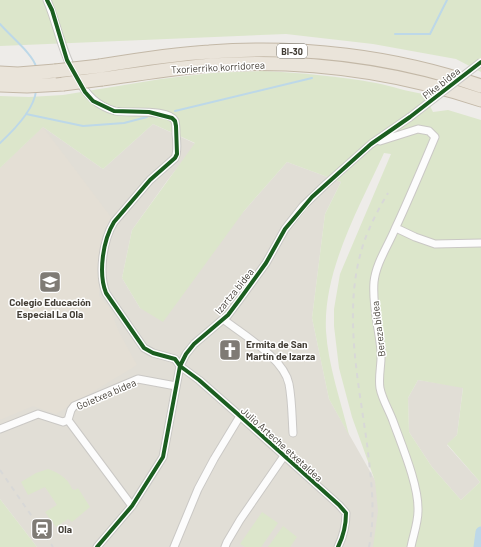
<svg xmlns="http://www.w3.org/2000/svg" width="481" height="547" font-family="Barlow,sans-serif">
  <style>
    .residential { fill: #e1ded6 }
    .education { fill: #e4dfd5 }
    .green { fill: #dce6cb; fill-rule: evenodd }
    .lines { fill: none; stroke-linecap: round; stroke-linejoin: round }
    .stream { stroke: #bdd8e8; stroke-width: 2 }
    .river { stroke: #bdd8e8; stroke-width: 11 }
    .minor-casing { stroke: #cac8c5; stroke-width: 9 }
    .motorway-casing { stroke: #c3b8a7; stroke-width: 15 }
    .minor { stroke: #fcfcfc; stroke-width: 7 }
    .motorway { stroke: #eae4da; stroke-width: 13 }
    .rail { stroke: #d8d8d7; stroke-width: 2; stroke-dasharray: 5 5; stroke-linecap: butt }
    .minor-bridge-casing { stroke: #cac8c5; stroke-width: 9; stroke-linecap: butt }
    .motorway-bridge-casing { stroke: #c3b8a7; stroke-width: 15; stroke-linecap: butt }
    .minor-bridge { stroke: #fcfcfc; stroke-width: 7 }
    .motorway-bridge { stroke: #eae4da; stroke-width: 13 }
    .cycleway-casing { stroke: #fff; stroke-width: 6 }
    .cycleway { stroke: #1b5e20; stroke-width: 4 }
    .labels { text-anchor: middle; dominant-baseline: central; stroke-width: 3; stroke-linejoin: round; paint-order: stroke }
    .shield { fill: #fff; stroke: #7b7872; stroke-width: 1 }
    .shield-label { font-size: 9px; font-weight: bold; fill: #433e36 }
    .street-label { font-size: 10px; fill: #433e36; stroke: #fff }
    .poi-label { font-size: 10px; font-weight: bold; fill: #433e36; stroke: #fff; text-anchor: start }
  </style>
  <rect width="100%" height="100%" fill="#eeece9"/>
  <!-- residential -->
  <path class="residential" d="M153,124l43,20 -29,37 -35,49 -10,48 18,30 104,-97 43,-49 54,20 -16,32 -13,104 17,81 84,148h-376l-37,-48v-331l43,-41 60,42z
    M418,380l45,7 -6,48 -10,10 33,37 -19,18 -29,-33 -23,-35 -1,-34z"/>
  <!-- education -->
  <path class="education" d="M43,127l68,90 -11,36 -1,43 10,11 10,25 18,33 -81,49 -23,-8 -33,14v-252z"/>
  <!-- green -->
  <path class="green" d="M0,0h481v72l-25,-13 -83,-15 -87,-10 -286,12z
    M263,71c39,2 75,5 113,12 16,3 32,9 48,11l9,18 15,-2 33,10v427h-108l5,-36 -3,-30 -23,-64 -13,-49 -5,-42v-17l6,-35 51,-120 -7,-1c-25,55 -61,117 -58,178 2,34 15,71 23,104l-20,-36 -17,-81 13,-104 16,-32 -54,-20 -43,49 -81,111 -23,-14 -18,-30 10,-48 63,-87 -42,-19 -50,45 -60,-42 -43,41v-72l29,1 34,-2 98,-16 51,-6zM418,380l45,8 -6,47 -10,9 33,38 -19,18 -29,-33 -23,-35 -1,-34z
    M48,469c11,4 20,9 24,20l3,1 3,-2 12,19 -18,15 -4,-3 -12,8 -11,-15 12,-7 -12,-18 -17,8 -7,-13 15,-9z
    M0,499l37,48h-37z
    M262,512l16,11 -17,24h-16l-5,-3z
    M283,526l14,11 -7,10h-22z"/>
  <g class="lines">
    <!-- stream -->
    <path class="stream" d="M0,24c9,11 34,31 36,43
      M395,34h35l17,-34
      M175,111l137,-33
      M26,114l57,12 41,-3 23,-6
      M0,143c13,-12 34,-33 36,-52"/>
    <!-- river -->
    <path class="river" d="M479,547l2,-15"/>
    <!-- minor casing -->
    <g class="minor-casing">
      <path id="minor" d="M47,0c10,23 14,49 26,71
        M78,80c9,15 19,26 37,31 12,3 54,-3 60,10 1,4 1,9 1,13 1,8 2,17 -1,24l-25,22 -36,42c-11,18 -16,51 -8,71l38,55 9,5 22,6 5,7 19,14 41,36 99,89 7,8c0,13 -2,22 -8,34
        M380,141l38,-12 11,2 6,6c-13,31 -26,62 -40,92 -7,17 -19,34 -21,53 -2,24 5,46 7,69 1,13 -3,25 -1,37 2,11 9,22 13,33 9,25 26,65 25,90 0,12 -5,25 -7,36
        M396,228l19,9 20,7 46,-1
        M223,319c20,16 61,39 66,65 3,16 3,33 4,49
        M0,429l38,-15 25,8 5,-2
        M132,506l-64,-86 3,-10 3,-4 64,-27 38,7
        M97,547l35,-41 31,-49 17,-91 6,-12 8,-10 34,-29 12,-16 26,-36 19,-34 18,-23 23,-22 45,-40 39,-27
        M174,547l24,-58 16,-30 26,-43
        M225,547l2,-5 13,-22 44,-64"/>
    </g>
    <!-- motorway casing -->
    <g class="motorway-casing">
      <path id="motorway" d="M100,66c36,-6 72,-12 109,-14 91,-7 185,4 272,34
        M0,73l18,1 37,-3
        M102,79c37,-5 73,-11 109,-14 91,-6 183,6 270,35
        M0,85l27,1 36,-2"/>
    </g>
    <!-- minor -->
    <use href="#minor" class="minor"/>
    <!-- motorway -->
    <use href="#motorway" class="motorway"/>
    <!-- rail -->
    <path class="rail" d="M0,470l53,77
      M369,547c7,-34 2,-69 -2,-103 -9,-66 -25,-137 -3,-202 6,-17 15,-34 24,-49"/>
    <!-- minor-bridge casing -->
    <g class="minor-bridge-casing">
      <path id="minor-bridge" d="M410,117l71,-55"/>
    </g>
    <!-- motorway-bridge casing -->
    <g class="motorway-bridge-casing">
      <path id="motorway-bridge" d="M55,71l45,-5
        M63,84l39,-5"/>
    </g>
    <!-- minor-bridge -->
    <use href="#minor-bridge" class="minor-bridge"/>
    <!-- motorway-bridge -->
    <use href="#motorway-bridge" class="motorway-bridge"/>
    <!-- cycleway casing -->
    <g class="cycleway-casing">
      <path id="cycleway" d="M47,0l5,10 15,50 18,32 8,9 21,10 35,1 23,6 3,3 1,5 1,28 -2,4 -25,22 -36,42c-11,18 -16,51 -8,71l38,55 9,5 22,6 5,7 19,14 41,36 99,89 7,8c0,13 -2,22 -8,34
        M97,547l35,-41 31,-49 17,-91 6,-12 8,-10 34,-29 12,-16 26,-36 19,-34 27,-32 59,-53 39,-27 71,-55"/>
    </g>
    <!-- cycleway -->
    <use href="#cycleway" class="cycleway"/>
  </g>
  <!-- icons -->
  <defs>
    <g id="school-square" transform="scale(1.15)"><rect x="-9" y="-9" width="18" height="18" rx="4" fill="#7f7b75" stroke="#fff"/><path d="M0-5L7-2L0 1L-7-2ZM-4 1L0 2.5L4 1V4Q0 6-4 4Z" fill="#fff"/></g>
    <g id="church-square" transform="scale(1.15)"><rect x="-9" y="-9" width="18" height="18" rx="4" fill="#7f7b75" stroke="#fff"/><path d="M-1.2-6h2.4v3.5h3.3v2.4h-3.3V6h-2.4V-.1h-3.3v-2.4h3.3Z" fill="#fff"/></g>
    <g id="station-square" transform="scale(1.15)"><rect x="-9" y="-9" width="18" height="18" rx="4" fill="#7f7b75" stroke="#fff"/><path d="M-3-6H3Q5-6 5-4V2Q5 4 3 4L4.5 6H3L1.5 4h-3L-3 6H-4.5L-3 4Q-5 4-5 2V-4Q-5-6-3-6ZM-3.5-4v3h7v-3ZM-3.5 1v1.5H-2V1ZM2 1v1.5H3.5V1Z" fill="#fff"/></g>
  </defs>
  <g fill-rule="evenodd">
    <use href="#school-square" x="50" y="282"/>
    <use href="#church-square" x="230" y="350"/>
    <use href="#station-square" x="42" y="529"/>
  </g>
  <g class="labels">
    <!-- shield labels -->
    <rect class="shield" x="277" y="44" width="30" height="14" rx="3"/>
    <g class="shield-label">
      <text x="292" y="51">BI-30</text>
    </g>
    <!-- street labels -->
    <g class="street-label">
      <text transform="translate(218 67) rotate(-3)">Txorierriko korridorea</text>
      <text transform="translate(441 83) rotate(-38)">Pike bidea</text>
      <text transform="translate(234 291) rotate(-51)">Izartza bidea</text>
      <text transform="translate(378 329) rotate(-97)">Bereza bidea</text>
      <text transform="translate(106 394) rotate(-23)">Goietxea bidea</text>
      <text transform="translate(282 444) rotate(42)">Julio Arteche etxetaldea</text>
    </g>
    <!-- poi labels -->
    <g class="poi-label">
      <text x="50" y="302" text-anchor="middle">Colegio Educación<tspan x="50" dy="12">Especial La Ola</tspan></text>
      <text x="246" y="344">Ermita de San<tspan x="246" dy="12">Martín de Izarza</tspan></text>
      <text x="58" y="529">Ola</text>
    </g>
  </g>
</svg>
